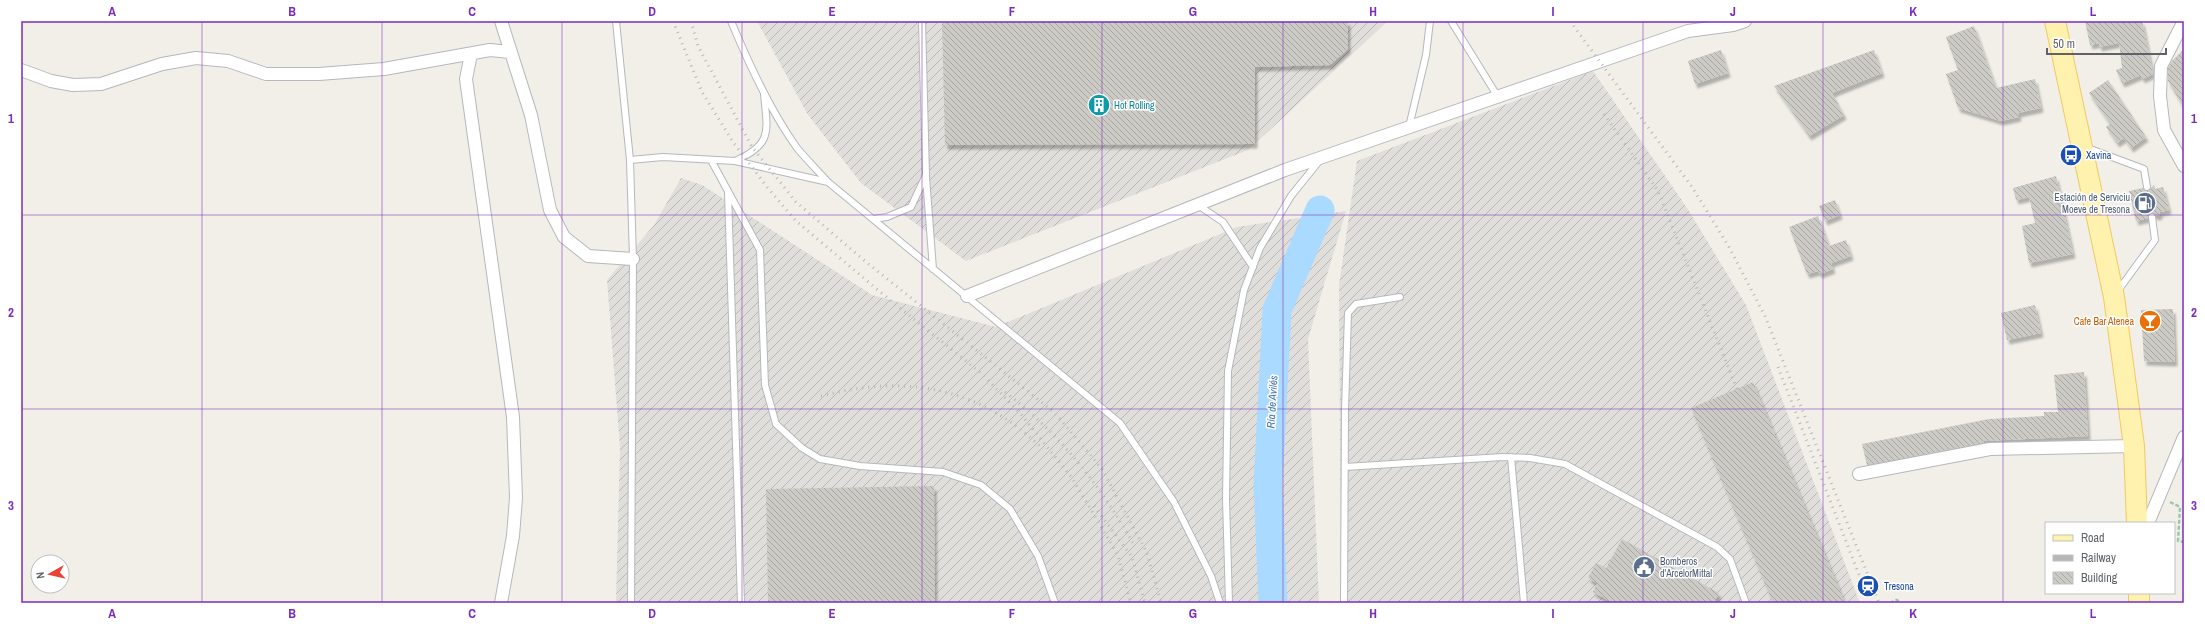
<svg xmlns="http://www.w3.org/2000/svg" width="2205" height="624" font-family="'Archivo Narrow',sans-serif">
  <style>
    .industrial { fill: url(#industrial-furrows) }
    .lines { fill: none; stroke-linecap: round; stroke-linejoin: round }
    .river { stroke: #aadaff; stroke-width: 29 }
    .building { fill: url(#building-back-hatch); filter: url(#shadow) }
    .lane-casing { stroke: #b5b8bc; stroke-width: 8 }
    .street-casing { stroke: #b5b8bc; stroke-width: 14 }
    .primary-casing { stroke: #f2c960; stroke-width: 22 }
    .path { stroke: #9cc7a9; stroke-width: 2.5; stroke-dasharray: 4 2; stroke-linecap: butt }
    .lane { stroke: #fff; stroke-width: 6 }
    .street { stroke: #fff; stroke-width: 12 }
    .primary { stroke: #fff2af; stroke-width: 20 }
    .rail { stroke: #b6b7b8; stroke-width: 3; stroke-dasharray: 1 5; stroke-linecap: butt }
    .grid { fill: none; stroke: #7b2cbf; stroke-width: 1; stroke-opacity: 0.55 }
    .labels { text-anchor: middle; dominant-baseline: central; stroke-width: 3; stroke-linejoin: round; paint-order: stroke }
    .culture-label { font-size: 10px; fill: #0d838f; stroke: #fff; text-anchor: start }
    .transit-label { font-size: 10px; fill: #164399; stroke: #fff; text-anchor: start }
    .service-label { font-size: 10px; fill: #4e5e75; stroke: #fff; text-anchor: end }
    .food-label { font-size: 10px; fill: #c56008; stroke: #fff; text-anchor: end }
    .water-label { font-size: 11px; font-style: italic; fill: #4174aa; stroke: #fff }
    .neatline { fill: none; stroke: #7b2cbf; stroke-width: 1.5 }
    .grid-label { font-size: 13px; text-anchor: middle; font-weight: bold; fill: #7b2cbf }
  </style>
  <defs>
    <pattern id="industrial-furrows" width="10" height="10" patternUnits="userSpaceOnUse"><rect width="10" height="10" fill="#e0deda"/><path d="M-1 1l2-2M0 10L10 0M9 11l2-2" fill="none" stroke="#b9b8b5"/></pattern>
    <pattern id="building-back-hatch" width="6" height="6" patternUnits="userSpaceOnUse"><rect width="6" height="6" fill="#cccac5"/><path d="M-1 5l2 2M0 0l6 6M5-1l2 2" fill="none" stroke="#a9a8a4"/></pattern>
    <filter id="shadow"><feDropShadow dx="2.5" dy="4.5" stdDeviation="1" flood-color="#0004"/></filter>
  </defs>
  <rect width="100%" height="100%" fill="#f1efe8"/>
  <!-- industrial -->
  <path class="industrial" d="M757,21h631l-140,129 -282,111 -105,-78 -53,-68z
    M1593,71l94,137 59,97 114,298h-519l-2,-318 18,-124z
    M681,178l21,7 170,110 124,32 241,-100 109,-16 -38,128 11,264h-703l4,-156 -13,-167 47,-55z"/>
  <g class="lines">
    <!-- river -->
    <path class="river" d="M1273,603l-5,-118 9,-175 43,-100"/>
  </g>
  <!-- building -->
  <path class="building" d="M942,21h406v28l-18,16 -75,2v77l-310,1z
    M2085,21h57l11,53 -11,5 -1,-4 -19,8 -6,-13 6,-2 -3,-25 -20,4v-4l-9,2z
    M1974,26l22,62 39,-9 6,29 -23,5 1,4 -18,4 -43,-13 -12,-34 12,-4 -12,-33z
    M2184,49v59l-16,-27v-13l4,-7z
    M1721,50l7,23 -33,11 -7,-23z
    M1874,50l8,23 -50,20 12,22 -35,21 -35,-50z
    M2108,80l38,57 -15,11 -7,-10 -7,5 -11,-16 4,-3 -21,-31z
    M2056,176l17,78 -44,9 -7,-37 13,-3 -6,-26 -13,3 -3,-12z
    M2154,185l1,4 8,-2 6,23 -9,2v3l-4,1 -5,-3 -3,5 -12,3 -7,-30 14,-3 5,3z
    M1835,200l5,15 -15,6 -6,-15z
    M1818,216l11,30 17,-6 5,16 -20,7 2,6 -13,5 -2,-3 -11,3 -18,-47z
    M2035,305l6,28 -34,7 -6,-27z
    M2173,309l2,53 -31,-1 -3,-51z
    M2084,372l4,64 -105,5 1,2 -117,22 -5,-21 127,-25 55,-3v-4h14l-4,-37z
    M1753,382l92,221h-72l-82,-195z
    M934,486l1,117h-167l-2,-114z
    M1622,539l97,54 -5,10h-101l-20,-11 4,-9 -9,-5 8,-15 10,5z"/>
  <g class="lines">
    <!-- lane casing -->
    <g class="lane-casing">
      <path id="lane" d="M616,21l14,139 3,99 -2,344
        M731,21c17,41 40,91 66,127 10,12 21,23 31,34
        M1451,21l47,76
        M1409,127l17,-72 4,-34
        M2085,147l59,22 3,18
        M630,160l33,-3 72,4 93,21 292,241 54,79 37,74 9,27
        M711,160l49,90 5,135 11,39 26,24 18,11 40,7 83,6 38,13 29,24 28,47 17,47
        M735,161c39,-17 32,-31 29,-67
        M926,177l7,92
        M728,193l13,410
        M1198,205l25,17 30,45
        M873,219l14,-2 24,-10 15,-32 -4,-154
        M2117,292l38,-52 -3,-23
        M1511,457l13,146
        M1345,467l157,-10 28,1 35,6 152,83 13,12 16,44
        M1229,603l-3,-104 2,-128 16,-81 16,-42 31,-52 29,-36
        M1344,603l1,-193 3,-97 8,-9 44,-7"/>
    </g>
    <!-- street casing -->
    <g class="street-casing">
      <path id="street" d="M501,21l30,94 19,95 14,27 24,19 45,3
        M2184,21l-23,45 -1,30 4,34 20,36
        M471,54l-5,25 47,338 3,81 -3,38 -12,67
        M21,70l30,11 22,4 28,-1 61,-20 34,-6 32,3 38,13h53l65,-5 106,-19 20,2
        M967,296l318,-126 403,-139 45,-6 12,-4
        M1859,474l131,-25 144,-3
        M2148,523l36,-86"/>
    </g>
    <!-- primary casing -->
    <g class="primary-casing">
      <path id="primary" d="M2055,21l59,276 20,149 3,77
        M2139,593v10"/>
    </g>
    <!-- path -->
    <path class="path" d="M2170,502l10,5 -2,34 6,1
      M1890,603l7,-3 3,3"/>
    <!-- lane -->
    <use href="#lane" class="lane"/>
    <!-- street -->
    <use href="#street" class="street"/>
    <!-- primary -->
    <use href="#primary" class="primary"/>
    <!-- rail -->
    <path class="rail" d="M673,21l29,71 31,50 34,45 28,33 84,71 103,83 38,39 52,65 46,77 13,48
      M691,21l7,25 54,101 44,55 70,60 189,151 47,56 45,84 14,50
      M1570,21l122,166 37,60 36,69 114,287
      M1604,114l54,77 79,198
      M1778,367l92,236
      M1005,392c55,42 97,95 130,155
      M821,396c85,-22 157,-10 222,53
      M1094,506l38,51 13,46"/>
  </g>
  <!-- grid -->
  <path class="grid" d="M202,21v582M382,21v582M562,21v582M742,21v582M922,21v582M1102,21v582M1283,21v582M1463,21v582M1643,21v582M1823,21v582M2003,21v582M21,215h2163M21,409h2163"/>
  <!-- icons -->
  <defs>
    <g id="building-disc" transform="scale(1.15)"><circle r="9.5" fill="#0f9aa8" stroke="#fff"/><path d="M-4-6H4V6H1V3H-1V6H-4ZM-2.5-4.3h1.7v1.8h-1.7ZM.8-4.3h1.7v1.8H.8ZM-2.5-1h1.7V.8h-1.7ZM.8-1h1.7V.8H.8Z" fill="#fff"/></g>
    <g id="bus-disc" transform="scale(1.15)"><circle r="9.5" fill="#1a4fb4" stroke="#fff"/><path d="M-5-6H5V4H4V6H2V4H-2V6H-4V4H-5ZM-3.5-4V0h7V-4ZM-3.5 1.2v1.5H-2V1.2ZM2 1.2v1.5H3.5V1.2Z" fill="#fff"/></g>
    <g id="fuel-disc" transform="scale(1.15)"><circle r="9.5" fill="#5c6f8a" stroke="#fff"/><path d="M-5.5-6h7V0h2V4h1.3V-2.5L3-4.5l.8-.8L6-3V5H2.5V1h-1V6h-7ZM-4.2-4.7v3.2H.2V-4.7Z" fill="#fff"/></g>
    <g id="bar-disc" transform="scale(1.15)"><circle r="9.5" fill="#e8710a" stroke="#fff"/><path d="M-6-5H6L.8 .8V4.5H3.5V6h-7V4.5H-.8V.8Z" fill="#fff"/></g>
    <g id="civic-disc" transform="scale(1.15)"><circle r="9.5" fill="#5c6f8a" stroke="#fff"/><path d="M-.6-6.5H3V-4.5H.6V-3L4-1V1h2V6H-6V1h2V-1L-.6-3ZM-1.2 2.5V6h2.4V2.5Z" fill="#fff"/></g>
    <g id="station-disc" transform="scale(1.15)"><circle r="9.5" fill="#1a4fb4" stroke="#fff"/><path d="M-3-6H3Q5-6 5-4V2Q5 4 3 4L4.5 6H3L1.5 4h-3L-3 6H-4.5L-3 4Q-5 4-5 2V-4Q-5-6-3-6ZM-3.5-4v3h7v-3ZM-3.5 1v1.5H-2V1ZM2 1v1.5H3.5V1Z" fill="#fff"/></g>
  </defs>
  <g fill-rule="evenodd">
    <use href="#building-disc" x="1099" y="105"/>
    <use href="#bus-disc" x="2071" y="155"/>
    <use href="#fuel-disc" x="2145" y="203"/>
    <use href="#bar-disc" x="2150" y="321"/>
    <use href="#civic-disc" x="1644" y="567"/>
    <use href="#station-disc" x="1868" y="586"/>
  </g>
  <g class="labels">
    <!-- culture labels -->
    <g class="culture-label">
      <text x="1114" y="105">Hot Rolling</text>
    </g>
    <!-- transit labels -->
    <g class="transit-label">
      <text x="2086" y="155">Xavina</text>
      <text x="1884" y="586">Tresona</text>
    </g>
    <!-- service labels -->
    <g class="service-label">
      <text x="2130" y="197">Estación de Serviciu<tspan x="2130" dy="12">Moeve de Tresona</tspan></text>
      <text x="1660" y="561" text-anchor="start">Bomberos<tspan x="1660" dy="12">d'ArcelorMittal</tspan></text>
    </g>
    <!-- food labels -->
    <g class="food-label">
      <text x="2134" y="321">Cafe Bar Atenea</text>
    </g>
    <!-- water labels -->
    <g class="water-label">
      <text transform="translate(1272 402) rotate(-87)">Ría de Avilés</text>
    </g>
  </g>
  <!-- border -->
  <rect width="2205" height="624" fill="none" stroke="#ffffff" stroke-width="44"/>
  <!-- legend -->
  <rect x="2045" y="522" width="130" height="72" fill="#ffffff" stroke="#bfc1c3"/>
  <rect x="2053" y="535" width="20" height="6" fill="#fff2af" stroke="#bfc1c3"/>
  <text x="2081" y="542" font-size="12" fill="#5f6368">Road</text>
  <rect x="2053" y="555" width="20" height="6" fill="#b6b7b8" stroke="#bfc1c3"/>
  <text x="2081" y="562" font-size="12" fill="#5f6368">Railway</text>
  <rect x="2053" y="572" width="20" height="12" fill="url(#building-back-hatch)" stroke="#bfc1c3"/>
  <text x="2081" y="582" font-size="12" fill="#5f6368">Building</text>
  <!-- north arrow -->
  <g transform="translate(50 574) rotate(262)"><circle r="19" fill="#ffffff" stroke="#bfc1c3"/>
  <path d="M0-3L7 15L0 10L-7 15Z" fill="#ea4335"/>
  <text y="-6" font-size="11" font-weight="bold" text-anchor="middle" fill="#5f6368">N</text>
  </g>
  <!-- scale -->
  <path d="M2047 48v6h119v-6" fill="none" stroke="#5f6368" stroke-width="2"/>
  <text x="2053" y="48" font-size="12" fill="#5f6368" stroke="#ffffff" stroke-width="3" paint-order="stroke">50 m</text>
  <rect x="22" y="22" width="2161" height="580" class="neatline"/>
  <g class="grid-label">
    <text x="112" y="16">A</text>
    <text x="292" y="16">B</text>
    <text x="472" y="16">C</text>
    <text x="652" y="16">D</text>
    <text x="832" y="16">E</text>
    <text x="1012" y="16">F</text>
    <text x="1193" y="16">G</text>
    <text x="1373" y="16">H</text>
    <text x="1553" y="16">I</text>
    <text x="1733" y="16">J</text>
    <text x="1913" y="16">K</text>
    <text x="2093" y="16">L</text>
    <text x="11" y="123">1</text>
    <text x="2194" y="123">1</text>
    <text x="11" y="317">2</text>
    <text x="2194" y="317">2</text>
    <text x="11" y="510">3</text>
    <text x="2194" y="510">3</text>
    <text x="112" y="618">A</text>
    <text x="292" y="618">B</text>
    <text x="472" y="618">C</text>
    <text x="652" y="618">D</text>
    <text x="832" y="618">E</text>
    <text x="1012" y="618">F</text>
    <text x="1193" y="618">G</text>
    <text x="1373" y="618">H</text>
    <text x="1553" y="618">I</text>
    <text x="1733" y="618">J</text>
    <text x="1913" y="618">K</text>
    <text x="2093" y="618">L</text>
  </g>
</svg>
